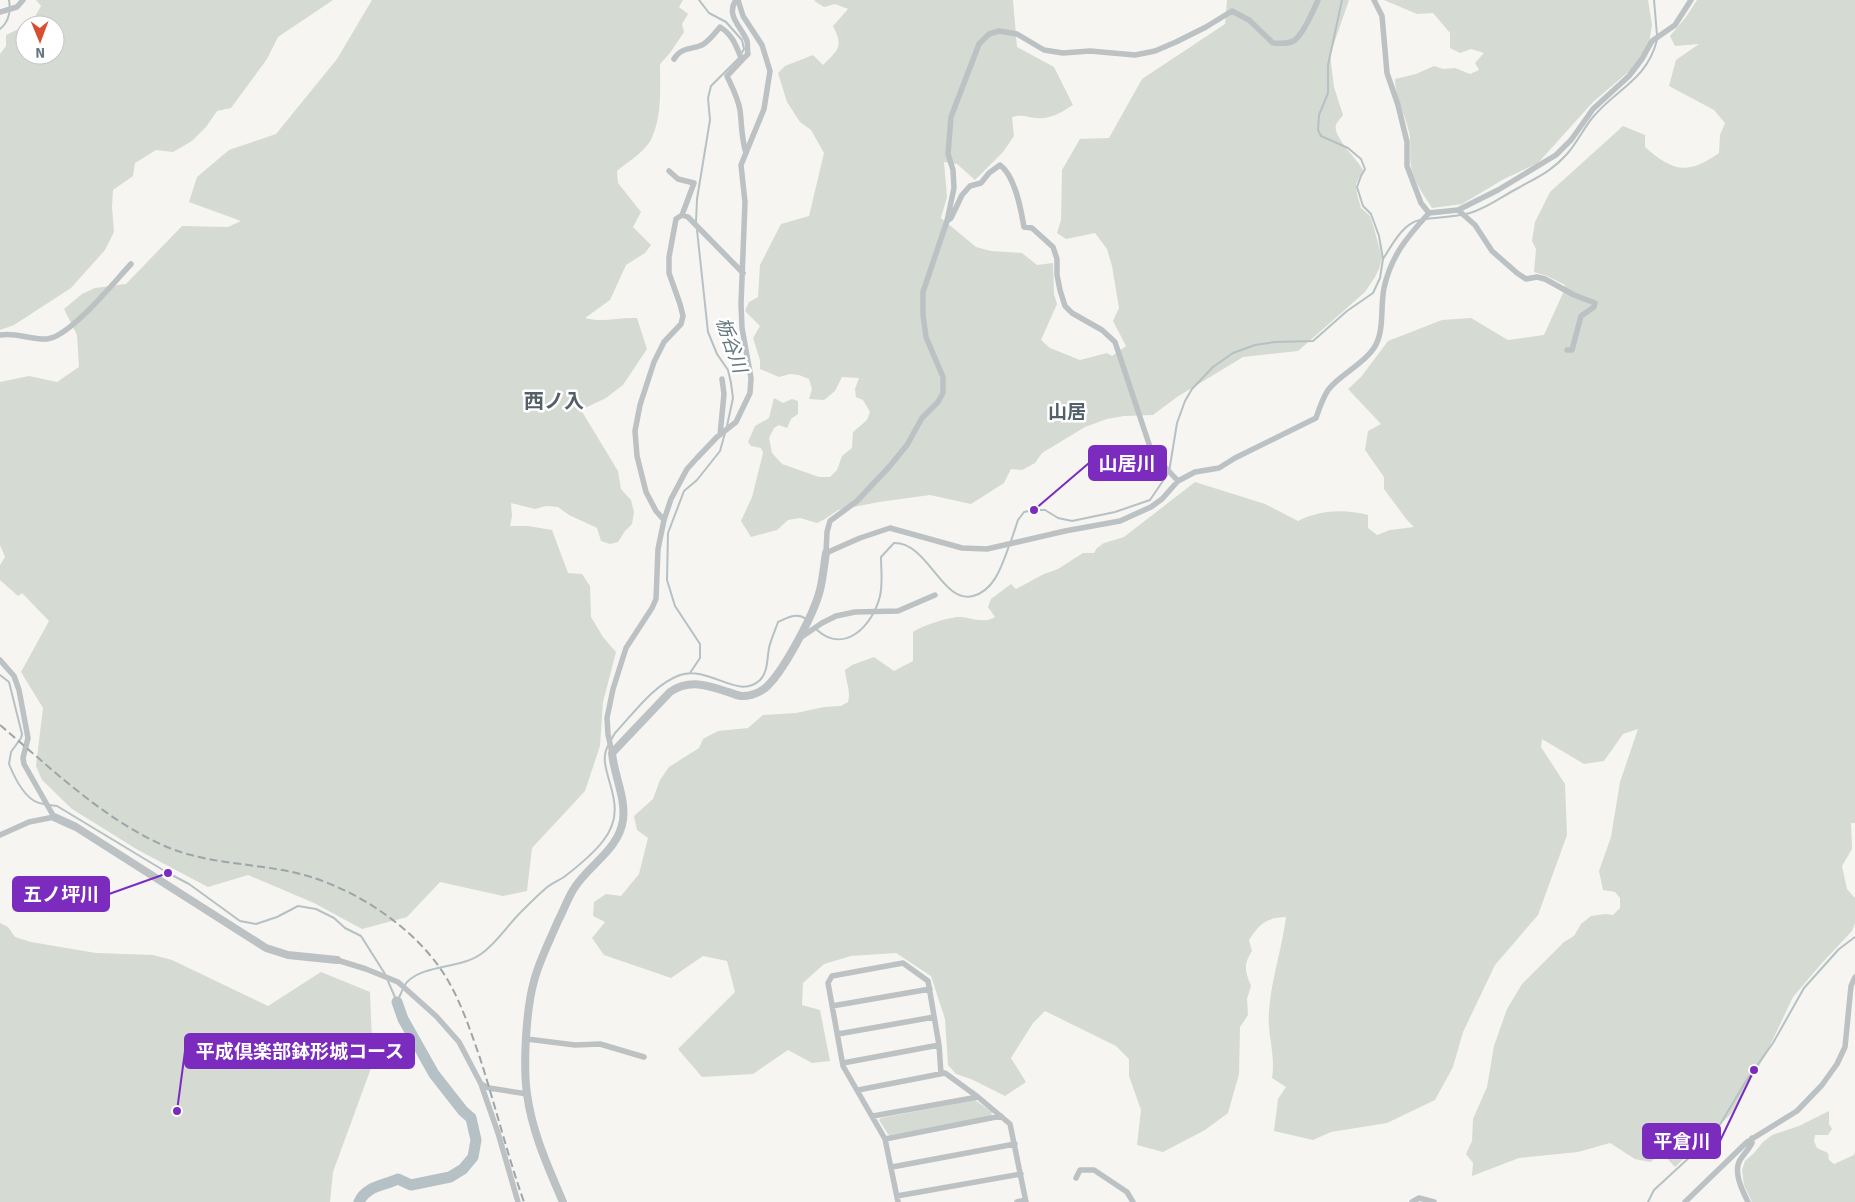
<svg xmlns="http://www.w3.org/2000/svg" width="1855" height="1202" font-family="Signika,'Noto Sans JP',sans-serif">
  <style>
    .green { fill: #d5dad2 }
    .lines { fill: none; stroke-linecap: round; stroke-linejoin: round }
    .stream { stroke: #b5c1c4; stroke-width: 2 }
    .river { stroke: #b5c1c4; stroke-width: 11 }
    .minor { stroke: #bcc1c4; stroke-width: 5.5 }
    .tertiary { stroke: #bcc1c4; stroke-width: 8 }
    .rail { stroke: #9ea5aa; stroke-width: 2; stroke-dasharray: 8 4; stroke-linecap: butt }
    .labels { text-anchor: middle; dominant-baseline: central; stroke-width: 5; stroke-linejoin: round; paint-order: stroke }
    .water-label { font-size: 19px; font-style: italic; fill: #63787e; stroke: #fff }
    .neighbourhood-label { font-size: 19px; font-weight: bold; fill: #546067; stroke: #fff }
    .quarter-label { font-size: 20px; font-weight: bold; fill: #546067; stroke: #fff }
    .leader { fill: none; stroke: #7b2cbf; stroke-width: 2 }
    .callout-dot { fill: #7b2cbf; stroke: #fff; stroke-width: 2 }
    .callout { fill: #7b2cbf; stroke: #7b2cbf; stroke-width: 2 }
    .callout-label { font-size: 19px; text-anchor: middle; font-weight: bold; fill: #fff }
  </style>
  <rect width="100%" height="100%" fill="#f6f5f2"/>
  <!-- green -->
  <path class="green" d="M36,0h297l-55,37 -11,22 -36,49 -14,3 -11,16 -14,14 -19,11 -17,-2 -21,13 -2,13 -20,14 -1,17 2,25 -9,18 -34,38 -57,37 -14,5v-276l6,-8v-11l19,-9v29h30v-30h-28l5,-3 9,-16z
    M372,0h311l-4,7 9,7 -6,10 2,8 -14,21 -10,11c0,23 2,49 -7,71 -5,15 -24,26 -36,36l1,12 23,29 -8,15 18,18 -6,8 -19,12 -16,35 -25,18c18,5 34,-1 52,0l10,31 -24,36 -17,13 -25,12 37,61 3,18 10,11 3,12 -2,12 -7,7 -7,11 -8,2 -9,-3 -4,-13 -28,-13 -11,-8 -12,-1 -11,3 -24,-6 1,13 -2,10h18l24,4 16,43 14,1 8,12 1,31 12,20 13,15 -13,50 -3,44 -15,45 -53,57 -5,43 -24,5 -63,-14 -33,35 -45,12 -48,-26 -66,-28 -40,12 -70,-37 -66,-41 -30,-29 -6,-14 7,-58 -22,-36 28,-51 -27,-28 -4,3 -18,-16v-15l5,-8 -5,-12v-163l29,-6 28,6 22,-15 -2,-32 -13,-26 18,-15 13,-6 31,-4 56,-58 46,1 13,-6 -52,-19 8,-25 32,-27 47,-16 61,-75z
    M816,0h197l4,47 37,20 19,38c-11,7 -23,15 -37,13 -11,-1 -12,-4 -24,-1l2,19 -11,16 -28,28 -18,-16 -13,-2 3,35 -6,21 35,29 15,4 31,2 15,12 16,-2 1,31 3,10 -16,36 9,8 30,12 27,-7 5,3 14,-10 -13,-25 6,-13 -7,-42 -5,-17 -12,-16 -29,6 -9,-6 4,-13 1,-50 18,-31 29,-1 33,-59 83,-55 2,-24h122l-19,55 4,32 9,28c-2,3 -6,7 -7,10 -4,11 22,35 27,45l-7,14 1,10 4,14 9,8 4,12 8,30 -3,11 -4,8 -10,15 -67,59 -55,6 -66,40 -24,18 -29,1 -17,3 -22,8 -43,26 -7,10 -13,7 -11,-1 -7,14 -33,21 -41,-9 -51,7 -41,8 -13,9 -8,4 -17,-5 -12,2 -11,10 -26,7 -10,-16 11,-24 11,-44 -2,-5 -10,-2 -3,-4 7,-16 14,-8 5,-20 9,5 9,-4 6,2v13l-7,5 -4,9 -8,-3 -5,3 -5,10 3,15 10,11 37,13h11l7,-7 5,-14 10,-8 1,-16 14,-12 3,-8 -7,-12 -7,-3 -1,-8 4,-11 -17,-1 -7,14 -11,9 -15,-1 3,-10 -3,-10 -10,-4 -9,-1 -11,3 -19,-8v-9l-7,-22 7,-12 -15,-15 4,-9 9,-5 2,-32 21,-41 28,-8 15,-63 -13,-23 -11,-8 -13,-20 -9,-29 7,-7 28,-11 10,10c15,-15 21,-18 10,-39l15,-17 -13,-5 -11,3 -10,-6z
    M1384,0h264l4,25 -5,31 -54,46 -55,61 -34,16 -42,25 -30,4c-8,-13 -19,-27 -21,-42 -2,-12 1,-26 -3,-38 -4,-16 -13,-32 -13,-49l21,-5 18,-8 9,3 12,-1 15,6 9,-4 -4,-7 9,-10 -13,-4 -11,4 -10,-5v-15l-17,-20 -16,1z
    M1697,0h158v823h-4l1,26 -10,17 5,23 8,9v25l-3,8 -30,32 -29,34 -27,57 -35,60 -56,53 -12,-13 -13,8 -15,-3 -25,-16 -32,9 -59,6 -47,18 1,-13 -7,-9 6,-13 1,-22 14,-32 7,-41 13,-37 15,-25 42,-42 10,-6 7,-12 10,-8 14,-2 8,1 7,-7v-10l-5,-6 -12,-2 -4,-19 12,-34 9,-55 18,-53 -15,5 -19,27 -20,3 -42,-25 -1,8 24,37 2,51 -29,80 -43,50 -32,67 -10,35 -18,33 -48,23 -56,9 -18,8 -39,-9 4,-32 8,-12 -14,-9c4,-23 -5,-43 -3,-66 2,-32 13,-63 17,-95 -20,1 -26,6 -37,23l3,11c-9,14 -7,20 -1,35l-4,13 1,16 -8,12 -1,47 -11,39 -23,17 -42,22 -26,-7 4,-35 -12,-34v-17l-13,-13 -71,-35 -12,12 -22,35 15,24 -21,14 -34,-17 -15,-5 -8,-9 -3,-46 -14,-43 -35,-23 -45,3 -27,8 -21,19 -1,22 18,5 10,51 -18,2 -24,-13 -35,24 -51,3 -24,-28 57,-57 -8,-31 -24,-5 -32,22 -67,-23 -12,-17 13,-16 -12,-6 1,-14 12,-8 15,2 18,-22 9,-36 -11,-8 -3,-14 19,-17 7,-19 9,-13 30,-19 4,-9 15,-8 30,-3 15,-13 33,-2 28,-6 17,-1 7,-4c3,-11 -2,-20 -3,-32l7,-5 22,-8 20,14 19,-10v-29c8,-6 38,-16 48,-15 11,1 24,7 34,0l-7,-10 3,-8 20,-15 5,5 28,-15 14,-5 25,-16h11l3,-5 7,-5 20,-6 71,-55 70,22 33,17c22,-11 46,-12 70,-6v13l9,7 13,-5 24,-3 -7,-7 -23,-31v-12l-19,-27 3,-19 13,-7 -33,-35 13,-12 27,-36 54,-21 29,-2 37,22 36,-5 19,-42 2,-8 -18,-9 -13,-4 2,-23 -4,-8 3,-19 15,-30 73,-66 22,9v12c28,25 43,28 74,6l1,-18 5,-12 -11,-13 -45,-24 7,-26 23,-16 -24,2 -5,-10 16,-19z
    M0,923l8,4 7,10 16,5 65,11 57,2 19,5 96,46 53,-34 49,20 2,50 -4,7h10l-45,123 -3,30h-330z
    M975,1100l17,12 -1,4 -101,19 -2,-1 -9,-14 2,-2z
    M1829,1111v13l3,5 -4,6h-13l-1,6 3,7 11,5 1,7 5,4 20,-9 1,-4v51h-103l-8,-17 -2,-15 3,-9 9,-8 9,-11 9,-7 27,-9z"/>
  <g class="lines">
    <!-- stream -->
    <path class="stream" d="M699,0l10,13 17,9 16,18 2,9 -3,5
      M1654,0l3,35
      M0,29c9,-7 11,-17 9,-29
      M1425,219c15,-2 30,-2 45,-6 18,-5 34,-18 50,-26 18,-10 32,-16 47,-33 10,-11 16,-25 26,-37 23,-28 54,-37 64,-77
      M696,222l1,-23 13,-79 -2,-22 3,-12 28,-28
      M697,230l11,102 9,22 11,16 3,13 2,15 -6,28
      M1383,259c9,-14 20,-36 37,-39
      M1011,541l7,-21 6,-8 10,-2h11l13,8 14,3 43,-9 35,-12 19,-28 8,-49 8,-22 7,-12 21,-22 20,-14 22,-8 20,-3 38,-1 34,-30 26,-18 7,-15 3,-19 -4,-23 -8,-22 -8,-8 -6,-19 4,-11 4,-7 -4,-10 -13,-11 -27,-12 -3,-6 1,-15 9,-22v-28l14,-65
      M817,630c28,25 56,-5 63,-34 3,-13 1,-26 1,-39l13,-14c34,-1 48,61 79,53 22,-6 29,-31 36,-50
      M690,673l10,-15v-14l-25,-38 -8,-26 1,-47 16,-42 13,-11 23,-29 5,-18
      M0,675l9,7 13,52 -1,4 -10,14 -2,12c6,15 17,39 35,40
      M611,740l4,-7c19,-20 38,-48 65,-58 30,-10 58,26 80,5 8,-8 7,-21 9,-32 2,-9 6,-17 9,-26 9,-4 19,-10 28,-3
      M49,805l8,1 111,67 21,11 51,37 16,3 21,-7 21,-11 18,3 18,9 11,10 16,8 24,38
      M388,981l9,21
      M397,1002c3,-6 6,-15 10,-20 18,-18 53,-13 74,-28 17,-12 27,-30 42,-44 7,-7 14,-14 22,-21 5,-5 13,-8 19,-12 13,-10 29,-23 39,-36 31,-39 -11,-71 6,-97
      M1648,1202l6,-12 51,-47 16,-20 25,-42 27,-38 31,-55 35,-39 16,-12"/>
    <!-- river -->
    <path class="river" d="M359,1202c7,-16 24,-16 39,-23l13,6 39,-8 13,-8 10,-12 3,-17 -5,-22 -8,-7 -29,-37 -31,-55 -6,-17"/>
    <!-- minor -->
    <path class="minor" d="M1318,0c-5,11 -13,31 -22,39 -6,6 -16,4 -23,4l-24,-23 -17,-9 -26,16 -30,15 -21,9 -20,4 -45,-4 -27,2 -19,-3 -27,-16 -18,-3 -10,3 -10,10 -28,73 -3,37 5,16 1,18 -7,33 -24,71v23l3,22 17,40v16l-5,9 -16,16 -15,27 -18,22 -32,34 -27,20 -3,11 -1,21 34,-15 30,-10 72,20 25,1 78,-18 55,-10 31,-14 11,-8 16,-18 17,-9 24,-4 16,-10 81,-40c3,-9 7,-20 12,-28 12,-16 35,-25 46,-42 11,-17 6,-41 10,-60 7,-32 23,-51 45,-75l29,-3 40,-20 58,-35 15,-15 22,-31 36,-33 13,-17 10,-18 23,-16 16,-25
      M1374,0l8,16 5,57 11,32 9,37v24l14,37 8,10
      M0,12l17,-5 6,-7
      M674,59c7,-12 17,-9 28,-14 7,-4 13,-12 18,-18 13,8 16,19 22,33l6,-6c-1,-4 0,-9 -1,-13 -5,-13 -22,-26 -11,-41
      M742,60l-15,16c5,11 11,22 13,34 2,15 1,27 6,43
      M669,171l9,8 16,4 -12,32
      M1458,210l17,15 17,26 25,22 9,6 11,-2 8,2 29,16 21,8 -1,4 -13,9 -9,34h-5
      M947,221l4,-3 11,-23 8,-9 11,-3 8,-10 11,-8c15,11 21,44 24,62l8,1 21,19 4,12v16l3,15 5,16 7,7 30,17 13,12 37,111 26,28
      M0,335c16,-3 31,5 47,4 23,-2 67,-57 84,-75
      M720,435l4,-41 -2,-15
      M664,520l-8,-9 -10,-19 -9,-36 -2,-25 5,-26 14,-43 10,-20 17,-18 2,-8 -3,-12 -11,-31v-16l7,-38 6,-4 6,2 55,56
      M800,638l22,-15 14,-7 19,-4 43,-1 37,-16
      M0,660l14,16 5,14 9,48 -5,20 1,6 30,53 -25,5 -29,13
      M612,753l-4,-19 -1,-16 6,-29 13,-41 26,-40 4,-9 2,-50 6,-29 7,-21 16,-30 10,-11 20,-21 19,-15 14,-29 1,-15 -9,-50 -1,-24 4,-102 -4,-37 23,-56 6,-38 -8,-26 -19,-29 -5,-16
      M337,960l29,9 32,13 38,34 23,26 22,42 17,49 20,69
      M832,1006l98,-17
      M838,1034l96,-17
      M527,1039l48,6 25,-1 44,13
      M843,1063l96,-18
      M481,1084l8,4 38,6
      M858,1090l87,-17 33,24 32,27 16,78
      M873,1116l105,-19
      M885,1139l116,-23
      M892,1167l123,-23
      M1076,1178l4,-8h14l33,22 6,10
      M897,1196l124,-22
      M898,1202l-13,-63 -42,-73 -15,-83 4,-7 71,-13 25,18 11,64 2,29
      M1017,1202l8,-2
      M1412,1202l7,-4 15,4
      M1685,1202l62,-60 50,-31 25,-26 15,-21 8,-17 6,-61 4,-9
      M1748,1202c-6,-12 -15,-30 -8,-42 4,-6 9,-11 12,-17v-5"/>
    <!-- tertiary -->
    <path class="tertiary" d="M54,817l22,10 190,121 22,7 49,5
      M563,1202c-15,-35 -31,-70 -36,-108 -4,-29 -1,-84 7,-113 5,-20 16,-41 24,-60 6,-11 10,-24 17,-34 15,-23 44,-38 48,-67 3,-22 -9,-45 -11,-67l58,-61c19,-13 37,-7 58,0 4,1 10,4 14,4 7,0 16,-3 22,-7 18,-14 50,-75 56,-99 3,-12 4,-25 6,-37"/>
    <!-- rail -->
    <path class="rail" d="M0,725c52,44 104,95 167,122 38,16 80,16 120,24 59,11 125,53 157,103 16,25 25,53 35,81 16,49 28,99 45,147"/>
  </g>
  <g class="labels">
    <!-- water labels -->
    <g class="water-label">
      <text transform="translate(731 345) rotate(71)">栃谷川</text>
    </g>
    <!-- neighbourhood labels -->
    <g class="neighbourhood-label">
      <text x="1067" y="412">山居</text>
    </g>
    <!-- quarter labels -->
    <g class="quarter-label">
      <text x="554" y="401">西ノ入</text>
    </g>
  </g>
  <!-- callouts -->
  <path class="leader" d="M1034 510L1089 463M168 873L109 894M177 1111L185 1051M1754 1070L1720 1141"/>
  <g class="callout-dot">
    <circle cx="1034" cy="510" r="5"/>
    <circle cx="168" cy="873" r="5"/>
    <circle cx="177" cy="1111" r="5"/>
    <circle cx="1754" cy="1070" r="5"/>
  </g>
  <g class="callout">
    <rect x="1089" y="446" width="77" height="34" rx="5"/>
    <rect x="13" y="877" width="96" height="34" rx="5"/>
    <rect x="185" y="1034" width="229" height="34" rx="5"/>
    <rect x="1643" y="1124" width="77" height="34" rx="5"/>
  </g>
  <g class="callout-label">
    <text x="1127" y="470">山居川</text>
    <text x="61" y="901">五ノ坪川</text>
    <text x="300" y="1058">平成倶楽部鉢形城コース</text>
    <text x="1682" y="1148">平倉川</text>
  </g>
  <!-- north arrow -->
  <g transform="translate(40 40) rotate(179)"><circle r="24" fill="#ffffff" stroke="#c2c9cd"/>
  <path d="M0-4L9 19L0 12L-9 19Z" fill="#d74f31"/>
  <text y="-8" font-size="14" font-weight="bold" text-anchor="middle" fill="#667781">N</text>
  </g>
</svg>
